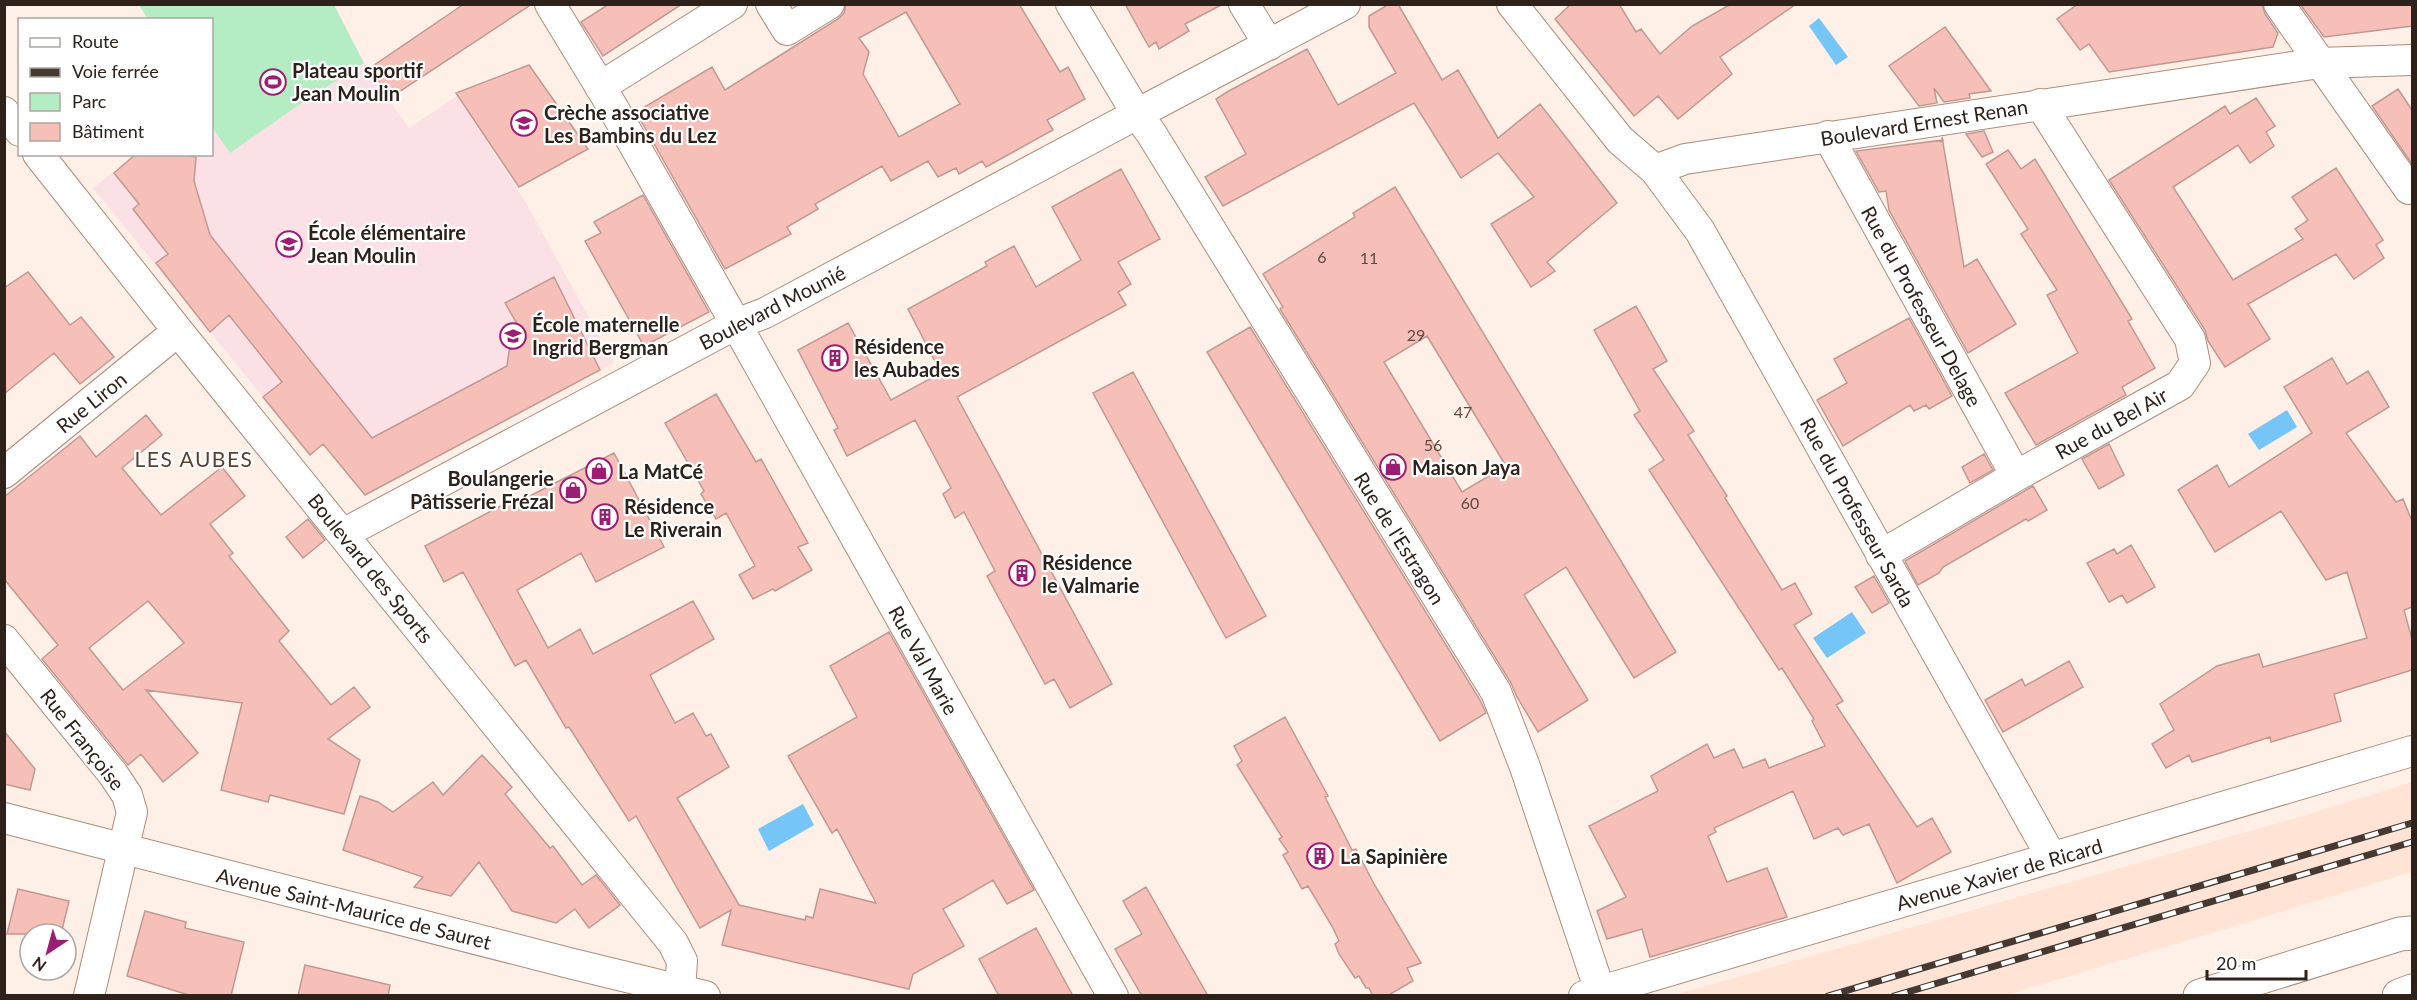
<svg xmlns="http://www.w3.org/2000/svg" width="2417" height="1000" font-family="Lato,sans-serif">
  <style>
    .built { fill: #ffe4d6 }
    .education { fill: #fbe1e6 }
    .green { fill: #b4edc3 }
    .water { fill: #75c5f6 }
    .building { fill: #f6c0b8; stroke: #c19993; stroke-width: 1.5; fill-rule: evenodd }
    .lines { fill: none; stroke-linecap: round; stroke-linejoin: round }
    .street-casing { stroke: #ae8c7a; stroke-width: 32 }
    .secondary-casing { stroke: #ae8c7a; stroke-width: 35 }
    .street { stroke: #fff; stroke-width: 30 }
    .secondary { stroke: #fff; stroke-width: 33 }
    .rail-casing { stroke: #463932; stroke-width: 7 }
    .rail { stroke: #fff; stroke-width: 4.5; stroke-dasharray: 14; stroke-linecap: butt }
    .labels { text-anchor: middle; dominant-baseline: central; stroke-width: 4.5; stroke-linejoin: round; paint-order: stroke }
    .number-label { font-size: 16px; fill: #604942 }
    .poi-label { font-size: 20px; font-weight: bold; fill: #2e211a; stroke: #fff; text-anchor: start }
    .street-label { font-size: 20px; fill: #2e211a; stroke: #fff }
    .neighbourhood-label { font-size: 21px; letter-spacing: 1.5px; fill: #5c3f2f; stroke: #fff }
  </style>
  <rect width="100%" height="100%" fill="#feefe7"/>
  <!-- built -->
  <path class="built" d="M2412,782v90l-405,123h-333l629,-179z"/>
  <!-- education -->
  <path class="education" d="M139,5h195l30,58 45,65 48,-32 68,105 89,162 -249,132 -42,-51 -13,11 -217,-267 41,-33 78,-1v-134l-64,-1z"/>
  <!-- green -->
  <path class="green" d="M139,5h195l30,58 -61,39 -73,51 -18,-26v-107l-64,-1z"/>
  <!-- water -->
  <path class="water" d="M1819,18l29,39 -12,8 -27,-39z
    M2287,410l10,17 -38,23 -11,-16z
    M1852,612l14,21 -39,25 -14,-20z
    M803,804l11,21 -45,26 -11,-22z"/>
  <!-- building -->
  <path class="building" d="M464,4h68l-142,94 -20,-30z
    M609,4h73l-79,52 -22,-34z
    M846,4h173l41,68 8,-5 17,32 -38,21 6,10 -67,37 -4,-6 -23,13 -3,-6 -18,9 -10,-16 -37,20 -9,-15 -67,38 3,5 -31,18 4,7 -66,35 -89,-157 76,-45 13,23 113,-71 6,-6zM906,12l54,92 -61,33 -36,-63 6,-22 -10,-14z
    M1125,4h98l-38,20 4,7 -30,18 -3,-7 -7,5z
    M1389,4h9l44,76 16,-10 40,68 42,-34 77,99 -70,59 8,9 -24,16 -40,-63 43,-27 -36,-44 -37,25 -47,-75 -191,103 -18,-29 41,-23 -30,-55 11,-7 80,-43 31,56 58,-32 -27,-46v-11z
    M1571,4h48l17,28 5,-3 19,25 32,-28 39,-22h65l-76,53 12,17 -54,45 -20,-23 -24,20 -79,-97z
    M2078,4h184l3,10 13,19 -5,14 -164,25 -20,-28 -9,6 -23,-31z
    M2300,4h112v22l-88,11z
    M1945,27l46,64 -22,3 1,4 -26,4 -10,-14 3,15 -18,3 -30,-40z
    M529,65l59,84 -69,38 -63,-94z
    M2398,89l14,21v54l-40,-58z
    M2256,98l19,28 -9,6 8,14 -24,17 -12,-18 -65,42 60,93 70,-41 -8,-10 13,-9 -16,-23 44,-29 47,72 -7,5 8,13 -30,21 -18,-25 -88,50 22,35 -45,28 -17,-26 -3,-11 -96,-150 116,-74 5,8z
    M1984,131l9,21 -11,5 -16,-23z
    M1942,137l22,130 13,-8 39,65 -48,29 -79,-143 -3,-19 -7,1 -23,-41 87,-11z
    M2008,150l13,19 14,-10 97,160 -4,2 27,47 -33,19 4,8 -90,50 -31,-52 73,-40 -31,-58 10,-5 -36,-56 7,-5 -42,-65z
    M136,154h43l17,3 -2,24 16,54 162,203 135,-72 3,-22 9,-17 -14,-24 49,-26 46,93 -235,125 -42,-51 -13,11 -47,-58 19,-15 -53,-67 -19,17 -54,-69 12,-9 -35,-45 6,-5 -25,-31z
    M1121,169l39,70 -42,23 13,22 -13,8 8,13 -169,92 155,287 -42,24 -16,-29 -9,5 -58,-108 8,-5 -31,-59 -9,6 -12,-24 8,-6 -36,-68 -68,36 -13,-26 4,-2 -40,-78 50,-27 43,77 50,-27 -33,-64 79,-43 -2,-4 29,-16 22,41 45,-27 -29,-53z
    M1395,187l281,465 -42,26 -68,-111 -42,28 64,105 -50,32 -21,-35 -6,-14 -231,-374 3,-2 -20,-33 92,-57 -2,-4zM1427,336l79,130 -44,26 -78,-130z
    M643,195l66,117 -65,34 -59,-105 16,-8 -7,-11z
    M28,272l42,53 11,-8 33,40 -34,27 -26,-31 -50,41v-106z
    M1636,306l31,55 -14,8 41,62 -6,4 39,61 -2,2 57,92 13,-7 17,31 -18,11 49,76 -7,4 81,122 15,-9 19,34 -54,31 -28,-59 -26,11 -5,-7 -24,11 -21,-48 -79,37 2,4 -8,4 19,46 40,-14 20,49 -137,40 -8,-28 -35,10 -10,-28 29,-14 -37,-71 69,-35 -7,-15 56,-32 7,14 20,-9 9,19 22,-9 4,9 56,-22 -13,-25 2,-2 -32,-51 -3,2 -130,-200 15,-10 -30,-45 6,-4 -46,-81z
    M1909,318l43,78 -23,13 -3,-4 -12,6 -4,-6 -67,41 -26,-46 30,-17 -13,-24z
    M1250,327l230,373 6,13 -46,28 -233,-389z
    M2332,358l15,26 21,-13 21,36 -43,26 50,69 7,-3 9,22v86l-8,3 8,29v31l-78,24 7,27 -70,21 -1,-5 -78,25 -3,-7 -23,13 -14,-24 22,-14 -14,-26 57,-38 42,-12 4,13 104,-29 -20,-66 -21,8 -45,-69 -66,41 -37,-62 39,-25 12,22 83,-54 -28,-46z
    M1133,372l133,244 -40,22 -133,-245z
    M716,394l40,68 5,-3 47,84 -10,4 14,23 -37,21 -2,-2 -20,10 -14,-24 16,-9 -29,-53 -10,6 -15,-25 3,-3 -39,-68z
    M146,415l16,20 -40,33 39,47 61,-48 23,29 -35,28 23,29 -4,3 60,75 -10,10 52,64 23,-18 16,20 -42,32 32,21 -16,54 -74,-19 -2,7 -47,-12 21,-87 -96,-13 52,63 -35,29 -22,-28 -13,11 -86,-106 16,-14 -54,-66v-82l76,-61 16,21zM148,601l36,42 -61,47 -34,-42z
    M2109,444l15,31 -25,14 -17,-30z
    M614,453l50,94 -68,35 -15,-29 -64,37 31,58 32,-19 13,25 100,-53 21,38 -64,36 25,48 18,-10 13,23 5,-2 18,33 -52,31 62,107 66,15 1,-4 7,2 7,-29 56,14 -39,-74 -5,4 -44,-77 69,-39 -27,-51 59,-34 145,258 -27,14 -14,-24 -50,29 21,37 -51,28 -4,15 -187,-44 9,-35 -31,18 -64,-112 -7,5 -60,-94 -3,1 -40,-68 -11,6 -52,-94 -19,10 -19,-36 87,-46 2,4z
    M1984,454l9,16 -23,13 -8,-16z
    M2033,486l14,24 -19,11 -2,-2 -83,48 -4,6 -21,12 -13,-24z
    M308,519l17,21 -22,18 -17,-21z
    M2131,545l24,42 -28,16 -5,-8 -13,7 -22,-39 27,-14 3,5z
    M1874,576l15,27 -17,10 -17,-26z
    M2069,661l14,26 -80,45 -18,-32 37,-21 3,7z
    M1285,717l43,79 -3,1 27,53 4,-1 18,35 47,79 -14,5 6,13 -26,15h-14l-4,-8h-3l-7,-12 -4,2 -16,-24 -4,-10 4,-3 -6,-13 -25,-42 -6,3 -5,-9 -14,-25 5,-3 -9,-13 3,-2 -45,-72 5,-4 -8,-15z
    M4,731l31,38 -5,21 -26,-6z
    M482,755l30,32 -7,7 45,54 3,-2 29,39 14,-10 24,30 -31,23 -14,-19 -19,14 -44,-12 -33,-49 -28,34 -37,-9 9,-10 -80,-27 17,-54 18,6 15,10 40,-30 10,13z
    M1146,887l62,109h-66l-27,-47 27,-15 -19,-33z
    M18,889l51,12 -8,33h-54z
    M145,911l41,11 -1,6 59,14 -13,54h-39l-65,-20z
    M1036,928l37,68h-74l-20,-37z
    M305,965l85,20 -2,11h-90z"/>
  <g class="lines">
    <!-- street casing -->
    <g class="street-casing">
      <path id="street" d="M550,4l62,102 124,218 377,672
        M771,4l16,26 42,-26
        M1071,4l66,110 208,-110
        M1244,4l25,41
        M1512,4l108,136 35,30 30,-11 634,-96 93,-3
        M2279,4l130,185
        M600,87l132,-83
        M4,112l16,19
        M1828,136l188,340
        M38,154l140,177 495,612 9,18 -2,28
        M1655,170l45,61 352,627
        M4,473l174,-142
        M343,534l393,-210 29,-11 372,-199 14,19 345,559 29,75 75,224
        M1881,555l135,-79 164,-91 15,-22 -5,-24 -150,-235
        M4,640l109,134 14,21 5,17 -43,184
        M4,818l565,145 136,33
        M1584,996l828,-245"/>
    </g>
    <!-- secondary casing -->
    <g class="secondary-casing">
      <path id="secondary" d="M2200,996l200,-62 12,-1
        M2399,996l13,-5"/>
    </g>
    <!-- street -->
    <use href="#street" class="street"/>
    <!-- secondary -->
    <use href="#secondary" class="secondary"/>
    <!-- rail casing -->
    <g class="rail-casing">
      <path id="rail" d="M1828,996l584,-173
        M1894,996l518,-154"/>
    </g>
    <!-- rail -->
    <use href="#rail" class="rail"/>
  </g>
  <!-- icons -->
  <defs>
    <g id="stadium-ring" transform="scale(1.35)"><circle r="9.5" fill="#fff" stroke="#9c1e73" stroke-width="1.5"/><path d="M0-5a6.5 5 0 1 0 0 10a6.5 5 0 1 0 0-10ZM-3.5-1.8h7v3.6h-7Z" fill="#9c1e73"/></g>
    <g id="school-ring" transform="scale(1.35)"><circle r="9.5" fill="#fff" stroke="#9c1e73" stroke-width="1.5"/><path d="M0-5L7-2L0 1L-7-2ZM-4 1L0 2.5L4 1V4Q0 6-4 4Z" fill="#9c1e73"/></g>
    <g id="building-ring" transform="scale(1.35)"><circle r="9.5" fill="#fff" stroke="#9c1e73" stroke-width="1.5"/><path d="M-4-6H4V6H1V3H-1V6H-4ZM-2.5-4.3h1.7v1.8h-1.7ZM.8-4.3h1.7v1.8H.8ZM-2.5-1h1.7V.8h-1.7ZM.8-1h1.7V.8H.8Z" fill="#9c1e73"/></g>
    <g id="shop-ring" transform="scale(1.35)"><circle r="9.5" fill="#fff" stroke="#9c1e73" stroke-width="1.5"/><path d="M-5-2.5h2.3a2.7 3.5 0 0 1 5.4 0H5L5.5 6h-11ZM-1.5-2.5h3a1.5 2.3 0 0 0-3 0Z" fill="#9c1e73"/></g>
  </defs>
  <g fill-rule="evenodd">
    <use href="#stadium-ring" x="273" y="82"/>
    <use href="#school-ring" x="524" y="123"/>
    <use href="#school-ring" x="289" y="244"/>
    <use href="#school-ring" x="513" y="336"/>
    <use href="#building-ring" x="835" y="358"/>
    <use href="#shop-ring" x="1393" y="467"/>
    <use href="#shop-ring" x="599" y="471"/>
    <use href="#shop-ring" x="573" y="490"/>
    <use href="#building-ring" x="605" y="517"/>
    <use href="#building-ring" x="1022" y="573"/>
    <use href="#building-ring" x="1320" y="856"/>
  </g>
  <g class="labels">
    <!-- number labels -->
    <g class="number-label">
      <text x="1322" y="256">6</text>
      <text x="1369" y="257">11</text>
      <text x="1416" y="334">29</text>
      <text x="1463" y="411">47</text>
      <text x="1433" y="444">56</text>
      <text x="1470" y="502">60</text>
    </g>
    <!-- poi labels -->
    <g class="poi-label">
      <text x="292" y="70">Plateau sportif<tspan x="292" dy="23">Jean Moulin</tspan></text>
      <text x="544" y="112">Crèche associative<tspan x="544" dy="23">Les Bambins du Lez</tspan></text>
      <text x="308" y="232">École élémentaire<tspan x="308" dy="23">Jean Moulin</tspan></text>
      <text x="532" y="324">École maternelle<tspan x="532" dy="23">Ingrid Bergman</tspan></text>
      <text x="854" y="346">Résidence<tspan x="854" dy="23">les Aubades</tspan></text>
      <text x="1412" y="467">Maison Jaya</text>
      <text x="618" y="471">La MatCé</text>
      <text x="554" y="478" text-anchor="end">Boulangerie<tspan x="554" dy="23">Pâtisserie Frézal</tspan></text>
      <text x="624" y="506">Résidence<tspan x="624" dy="23">Le Riverain</tspan></text>
      <text x="1042" y="562">Résidence<tspan x="1042" dy="23">le Valmarie</tspan></text>
      <text x="1340" y="856">La Sapinière</text>
    </g>
    <!-- street labels -->
    <g class="street-label">
      <text transform="translate(1924 122) rotate(-9)">Boulevard Ernest Renan</text>
      <text transform="translate(1922 306) rotate(61)">Rue du Professeur Delage</text>
      <text transform="translate(772 307) rotate(-27)">Boulevard Mounié</text>
      <text transform="translate(91 402) rotate(-39)">Rue Liron</text>
      <text transform="translate(2111 423) rotate(-29)">Rue du Bel Air</text>
      <text transform="translate(1858 512) rotate(61)">Rue du Professeur Sarda</text>
      <text transform="translate(1400 538) rotate(58)">Rue de l'Estragon</text>
      <text transform="translate(371 568) rotate(51)">Boulevard des Sports</text>
      <text transform="translate(924 660) rotate(61)">Rue Val Marie</text>
      <text transform="translate(83 739) rotate(52)">Rue Françoise</text>
      <text transform="translate(1999 874) rotate(-16)">Avenue Xavier de Ricard</text>
      <text transform="translate(354 908) rotate(14)">Avenue Saint-Maurice de Sauret</text>
    </g>
    <!-- neighbourhood labels -->
    <g class="neighbourhood-label">
      <text x="194" y="458">LES AUBES</text>
    </g>
  </g>
  <!-- border -->
  <rect width="2417" height="1000" fill="none" stroke="#2e211a" stroke-width="12"/>
  <!-- legend -->
  <rect x="18" y="18" width="195" height="138" fill="#ffffff" stroke="#aba6a3" stroke-width="1.5"/>
  <rect x="30" y="38" width="30" height="9" fill="#ffffff" stroke="#aba6a3" stroke-width="1.5"/>
  <text x="72" y="48" font-size="18" fill="#2e211a">Route</text>
  <rect x="30" y="68" width="30" height="9" fill="#463932" stroke="#aba6a3" stroke-width="1.5"/>
  <text x="72" y="78" font-size="18" fill="#2e211a">Voie ferrée</text>
  <rect x="30" y="93" width="30" height="18" fill="#b4edc3" stroke="#aba6a3" stroke-width="1.5"/>
  <text x="72" y="108" font-size="18" fill="#2e211a">Parc</text>
  <rect x="30" y="123" width="30" height="18" fill="#f6c0b8" stroke="#aba6a3" stroke-width="1.5"/>
  <text x="72" y="138" font-size="18" fill="#2e211a">Bâtiment</text>
  <!-- north arrow -->
  <g transform="translate(48 952) rotate(216)"><circle r="28" fill="#ffffff" stroke="#aba6a3" stroke-width="1.5"/>
  <path d="M0-4.5L10 22L0 15L-10 22Z" fill="#9c1e73"/>
  <text y="-9" font-size="16" font-weight="bold" text-anchor="middle" fill="#2e211a">N</text>
  </g>
  <!-- scale -->
  <path d="M2207 970v9h99v-9" fill="none" stroke="#2e211a" stroke-width="3"/>
  <text x="2216" y="970" font-size="18" fill="#2e211a" stroke="#ffffff" stroke-width="4.5" paint-order="stroke">20 m</text>
</svg>
